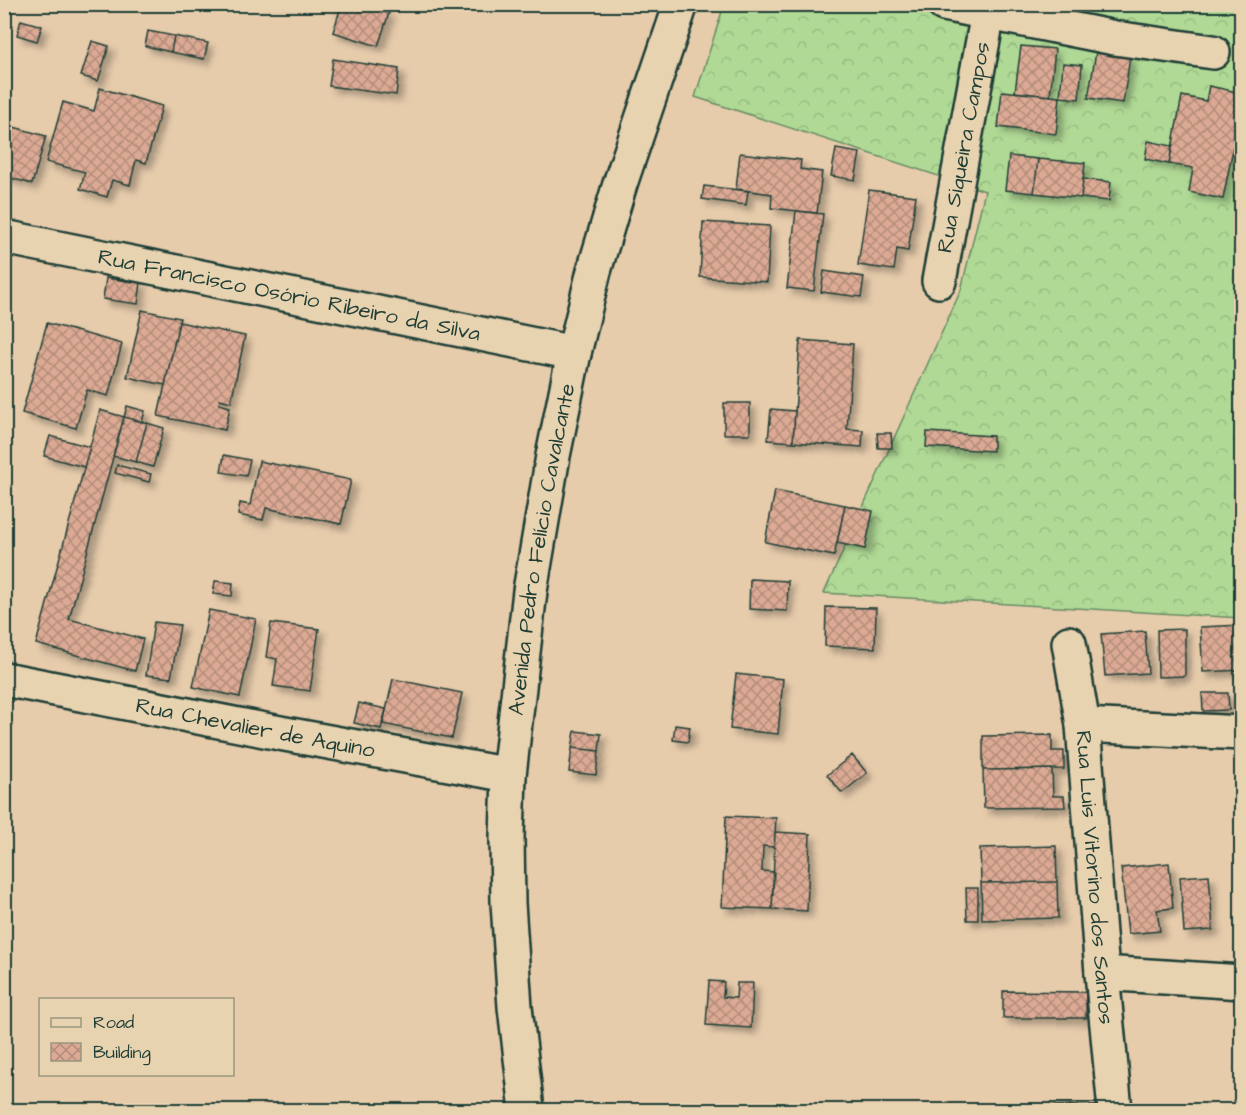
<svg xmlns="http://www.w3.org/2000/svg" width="1246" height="1115" font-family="'Architects Daughter',sans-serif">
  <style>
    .forest { fill: url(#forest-crowns); stroke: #688b64; stroke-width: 1.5 }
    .building { fill: url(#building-cross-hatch); stroke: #1f3d34; stroke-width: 1.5; filter: url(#shadow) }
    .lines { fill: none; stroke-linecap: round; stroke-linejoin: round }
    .minor-casing { stroke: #1f3d34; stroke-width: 38 }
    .minor { stroke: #e8d3b1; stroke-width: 33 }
    .labels { text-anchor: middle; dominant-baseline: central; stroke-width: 6; stroke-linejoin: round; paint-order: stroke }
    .street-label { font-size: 22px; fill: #1f3d34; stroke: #e8d3b1 }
  </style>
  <defs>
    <pattern id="forest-crowns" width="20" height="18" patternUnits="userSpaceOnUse" patternTransform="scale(1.5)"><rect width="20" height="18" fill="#b0d995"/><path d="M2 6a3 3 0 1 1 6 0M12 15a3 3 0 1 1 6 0" fill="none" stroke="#97bb81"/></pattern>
    <pattern id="building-cross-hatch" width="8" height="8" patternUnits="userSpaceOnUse" patternTransform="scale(1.5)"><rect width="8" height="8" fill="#dcaa94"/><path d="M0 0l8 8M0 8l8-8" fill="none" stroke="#b28c7a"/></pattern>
    <filter id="shadow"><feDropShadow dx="5.5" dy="5.5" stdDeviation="3" flood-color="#0004"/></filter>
  </defs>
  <rect width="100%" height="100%" fill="#e7ccac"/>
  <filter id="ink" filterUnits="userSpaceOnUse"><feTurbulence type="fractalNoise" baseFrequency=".0167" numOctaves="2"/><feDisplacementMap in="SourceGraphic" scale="12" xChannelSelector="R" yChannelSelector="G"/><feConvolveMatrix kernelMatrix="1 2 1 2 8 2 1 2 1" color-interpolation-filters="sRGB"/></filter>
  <g filter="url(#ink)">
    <!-- forest -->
    <path class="forest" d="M724,5h517v613l-417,-25 137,-303 24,-99 -290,-94z"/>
    <!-- building -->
    <path class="building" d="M330,4h49l-2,5 12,4 -11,33 -45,-14 7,-22 -10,-3z
      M21,20l21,6 -5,15 -20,-6z
      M148,31l26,5 -3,16 -26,-6z
      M174,36l34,7 -4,16 -33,-7z
      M92,41l17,5 -11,35 -17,-5z
      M1021,46l34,3 -5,47 -35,-4z
      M1096,52l34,5 -7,46 -35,-5z
      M333,59l66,10 -3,26 -67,-9z
      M1063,63l19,2 -3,34 -19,-2z
      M1209,86l33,7v10l-19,96 -34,-7 4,-24 -24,-4 13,-68 24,5z
      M100,88l62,18 -16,57 -10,-3 -6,25 -18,-5 -5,17 -27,-8 5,-17 -39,-10 17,-60 31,9z
      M1002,91l58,6 -4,37 -58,-7z
      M10,126l36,10 -14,48 -28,-8v-30z
      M1148,141l24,5 -3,18 -24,-5z
      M836,149l24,4 -5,27 -24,-4z
      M740,153l61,7 -1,9 22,3 -5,41 -46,-5 1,-14 -36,-5z
      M1009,156l29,3 -4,34 -29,-3z
      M1038,159l47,4 -4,35 -47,-5z
      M1083,179l28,3 -2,19 -28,-3z
      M704,186l44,5 -2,14 -44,-6z
      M869,190l47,6 -8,55 -11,-2 -3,21 -36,-5z
      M796,211l27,3 -9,77 -27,-3z
      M703,222l67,4 -3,56 -67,-5z
      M824,271l40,6 -3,20 -40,-5z
      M106,278l35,5 -3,21 -35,-5z
      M142,310l38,8 -15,67 -38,-8z
      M179,322l66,14 -14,66 -11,-3 -1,5 11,3 -5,23 -67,-14z
      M47,323l75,21 -14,52 -21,-6 -11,38 -54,-15z
      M800,340l53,4 -6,85 16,1 -1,17 -69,-5z
      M724,403h26v31h-26z
      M127,406l18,5 -3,11 -18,-5z
      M771,409l24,2 -2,31 -25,-2z
      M100,410l24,7 -55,202 74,20 -8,32 -99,-27z
      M124,417l23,6 -11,39 -23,-6z
      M147,423l17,5 -11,39 -17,-5z
      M927,432l66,4v15l-67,-4z
      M877,433h14l1,15h-14z
      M50,436l40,11 -6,20 -40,-11z
      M224,455l26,5 -4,16 -25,-4z
      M259,461l92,19 -10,44 -75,-16 -3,12 -25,-5 2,-12 10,2z
      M117,465l34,9 -2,8 -34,-9z
      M775,491l70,14 -11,51 -69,-14z
      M845,505l28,6 -8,38 -28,-6z
      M750,579l38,2 -1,30 -38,-2z
      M215,581l18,2 -1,13 -19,-2z
      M826,607l50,1 -1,40 -50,-2z
      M209,610l47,9 -16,78 -47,-10z
      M154,622l26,3 -9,53 -25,-3z
      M271,623l48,6 -9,62 -37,-5 4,-27 -11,-2z
      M1242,625v45l-39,2 -3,-45z
      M1185,629v47l-27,1 -1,-47z
      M1145,631l3,42 -43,3 -4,-42z
      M736,674l47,5 -5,55 -48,-5z
      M393,679l69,14 -10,45 -69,-14z
      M1202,693h26l1,17 -26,1z
      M359,703l27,6 -5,20 -27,-6z
      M675,725l15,2 -2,15 -15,-2z
      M575,731l26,3 -2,17 -27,-3z
      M1052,735v16h12v18l-81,1v-34z
      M572,748l27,3 -3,24 -27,-3z
      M852,755l15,18 -25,20 -15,-18z
      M1052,769l1,27h11l1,11 -81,1 -1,-38z
      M726,816l50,2 -2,29 -11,-1 -1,25 12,1 -2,37 -50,-2z
      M775,832l35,2 -3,77 -35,-2z
      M1056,846l1,36 -76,1 -1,-35z
      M1169,863l4,45 -16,2 3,21 -32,3 -7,-66z
      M1209,875l4,55 -29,2 -4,-55z
      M1057,882l1,36 -76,2 -1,-37z
      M966,888h12v32h-11z
      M709,981l15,1 -1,15 13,1 1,-15h16l-2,45 -45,-3z
      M1003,991l83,1v26h-83z
      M1070,1105l29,1v4h-29z
      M1070,1105v5h-35v-4z
      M1003,1106h32v4h-32z"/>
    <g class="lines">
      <!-- minor casing -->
      <g class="minor-casing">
        <g id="minor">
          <path d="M944,4l171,34 98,14"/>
          <path id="s1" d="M4,237l570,116"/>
          <path id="s2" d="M939,281l49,-268"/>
          <path id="s3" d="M1069,643l14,82 19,248 13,137"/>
          <path id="s4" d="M4,679l281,55 224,41"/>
          <path d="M1083,725l159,8"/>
          <path d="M1102,973l140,9"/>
          <path id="s5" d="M527,1110l-12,-103 -7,-104 -1,-65 2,-63 21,-184 23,-135 21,-103 20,-82 26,-87 61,-180"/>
        </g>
      </g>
      <!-- minor -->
      <use href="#minor" class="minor"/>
    </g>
  </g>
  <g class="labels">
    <!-- street labels -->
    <g class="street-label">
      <text stroke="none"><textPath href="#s2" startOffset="136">Rua Siqueira Campos</textPath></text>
      <text stroke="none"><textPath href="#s1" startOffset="291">Rua Francisco Osório Ribeiro da Silva</textPath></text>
      <text stroke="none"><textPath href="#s5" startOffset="564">Avenida Pedro Felício Cavalcante</textPath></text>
      <text stroke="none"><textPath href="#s4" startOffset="256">Rua Chevalier de Aquino</textPath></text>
      <text stroke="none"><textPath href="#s3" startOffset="236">Rua Luis Vitorino dos Santos</textPath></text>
    </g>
  </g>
  <!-- margin -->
  <rect width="1246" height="1115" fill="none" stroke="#e8d3b1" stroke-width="24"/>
  <rect x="12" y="12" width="1222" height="1091" fill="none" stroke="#1f3d34" stroke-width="2" filter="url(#ink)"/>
  <!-- legend -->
  <rect x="39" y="998" width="195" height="78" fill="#e8d3b1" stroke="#98977f" stroke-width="1.5"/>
  <rect x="51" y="1018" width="30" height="9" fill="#e8d3b1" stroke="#98977f" stroke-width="1.5"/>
  <text x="93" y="1028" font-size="18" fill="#1f3d34">Road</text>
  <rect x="51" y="1043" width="30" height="18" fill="url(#building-cross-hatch)" stroke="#98977f" stroke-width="1.5"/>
  <text x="93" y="1058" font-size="18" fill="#1f3d34">Building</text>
</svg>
